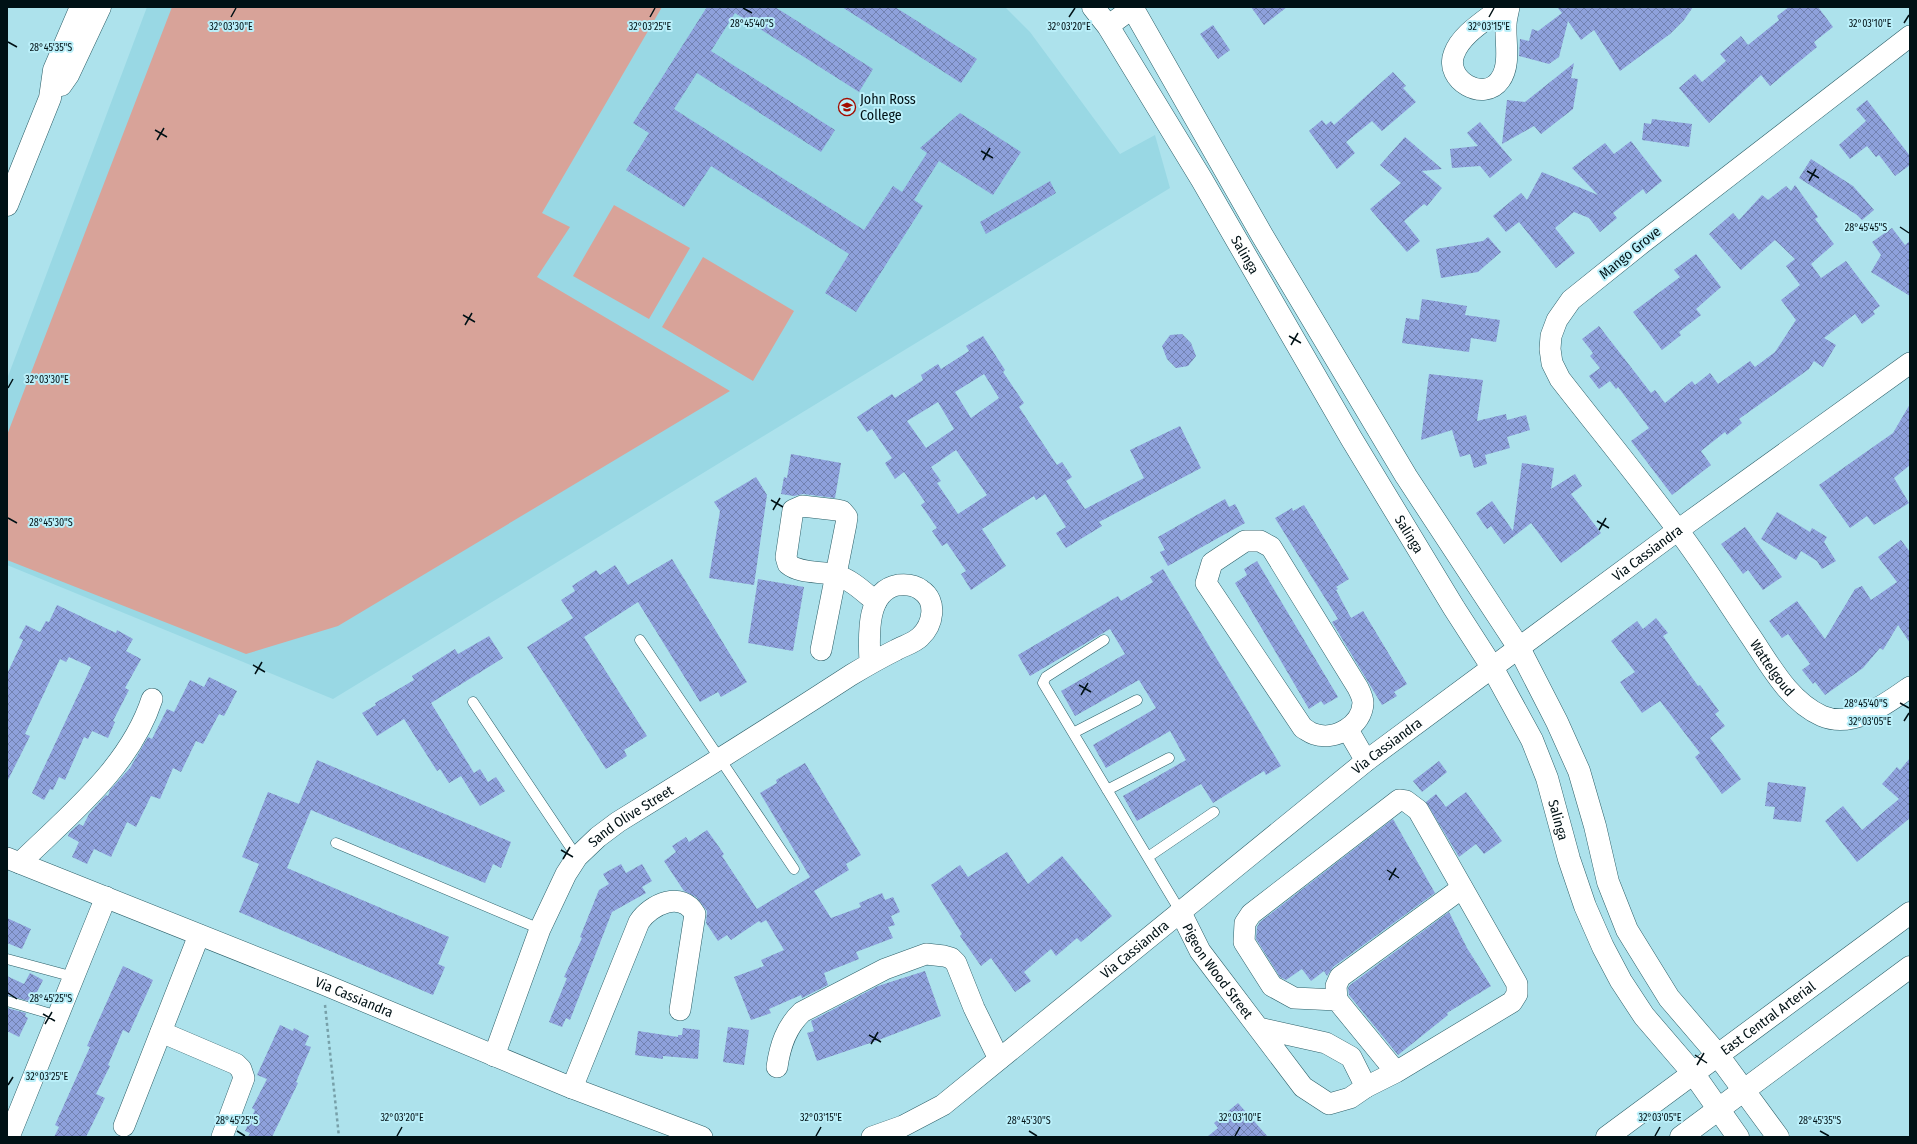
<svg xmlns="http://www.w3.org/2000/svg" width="1917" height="1144" font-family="'Fira Sans Condensed',sans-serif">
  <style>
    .built { fill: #99d8e4 }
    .garden { fill: #d8a399 }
    .building { fill: url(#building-cross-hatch); fill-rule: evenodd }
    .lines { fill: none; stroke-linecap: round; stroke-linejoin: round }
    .service-casing { stroke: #2c5f68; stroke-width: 11 }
    .minor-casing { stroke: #2c5f68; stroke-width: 22 }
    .tertiary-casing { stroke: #2c5f68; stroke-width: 23 }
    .path { stroke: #77a0a9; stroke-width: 2.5; stroke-dasharray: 3 3; stroke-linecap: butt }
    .service { stroke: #fff; stroke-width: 10 }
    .minor { stroke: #fff; stroke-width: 21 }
    .tertiary { stroke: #fff; stroke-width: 22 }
    .ticks { fill: none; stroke: #001115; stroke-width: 1.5 }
    .labels { text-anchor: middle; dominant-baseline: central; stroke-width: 4; stroke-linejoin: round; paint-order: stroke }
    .poi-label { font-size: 14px; fill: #001115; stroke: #baeff9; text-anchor: start }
    .street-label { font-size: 14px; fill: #001115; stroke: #baeff9 }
    .ticks-label { font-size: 10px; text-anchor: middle; fill: #001115; stroke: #baeff9; stroke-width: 4; stroke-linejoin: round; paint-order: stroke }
  </style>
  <defs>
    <pattern id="building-cross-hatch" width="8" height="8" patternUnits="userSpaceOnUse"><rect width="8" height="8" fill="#8ea1dc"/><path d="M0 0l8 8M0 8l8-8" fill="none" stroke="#7282b1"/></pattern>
  </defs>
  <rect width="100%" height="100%" fill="#ade2ec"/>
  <!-- built -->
  <path class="built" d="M147,7h858l25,25 90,122 35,-19 15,53 -837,511 -326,-134v-186z"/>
  <!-- garden -->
  <path class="garden" d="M172,7h490l-120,206 28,14 -33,50 193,114 -392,235 -92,28 -239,-94v-125z
    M614,205l76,43 -41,71 -76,-43z
    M703,257l91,54 -41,70 -91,-54z"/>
  <!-- building -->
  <path class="building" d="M707,7h68l98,62 -14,23 -124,-79 -24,38 124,79 -14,22 -124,-79 -23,36 190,121 29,-44 9,6 25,-39 -7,-5 40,-35 61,39 -28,43 -54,-34 -25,39 9,6 -67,106 -31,-19 24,-39 -138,-88 -27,41 -58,-37 23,-37 -16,-10z
    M842,7h53l82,52 -16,24z
    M1251,7h36l-23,18z
    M1557,7h136l-9,13 -14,14 -50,37 -26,-41 -13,10 -13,-19 -9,36 -10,7 -30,-8 1,-17 9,2 3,-12 6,2 24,-18z
    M1789,7h29l15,20 -19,15 3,5 -47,39 -9,-11 -52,48 -30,-35 16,-14 7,8 24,-21 -6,-7 21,-18 7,9 31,-25 -2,-4z
    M1213,25l17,25 -12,9 -18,-25z
    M1574,63l-3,15 7,1 -5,30 -32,25 -7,-8 -32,18 5,-44 18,2z
    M1393,72l13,14 -3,2 13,14 -34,29 -10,-10 -26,21 9,11 -18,16 -28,-38 13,-11 4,5 5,-4 3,4z
    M1867,100l43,56v9l-15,11 -16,-21 -3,2 -9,-11 -17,13 -11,-14 27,-24 -10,-12z
    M1652,119l40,5 -3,23 -47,-7 2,-17 7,1z
    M1480,122l32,38 -22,18 -10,-12 -28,2 -2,-19 28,-3 -11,-13z
    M1405,137l37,32 -20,2 20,17 -15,18 -3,-2 -20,17 16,20 -13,11 -37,-43 31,-26 -21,-18z
    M1631,141l31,40 -16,13 -3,-5 -30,24 4,5 -17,14 -11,-14 -15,-6 -19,16 20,25 -19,15 -37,-46 -13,10 -13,-16 28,-23 6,7 15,-28 56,23 -26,-27 33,-25 9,11z
    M1811,159l42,27 21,24 -12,10 -5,-5 -58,-37z
    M1050,181l6,12 -70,41 -6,-12z
    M1795,185l23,32 -3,2 19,25 -23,20 10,14 25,-17 34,45 -7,5 2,3 -13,10 -7,-10 -31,24 12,7 -13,22 -9,-6 -5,8 -70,50 3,4 -15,12 -2,-3 -24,19 10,14 -39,30 -41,-54 18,-13 -31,-41 -2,2 -6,-8 -11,8 -10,-13 11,-8 -10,-12 3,-3 -11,-14 17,-13 52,67 4,-3 10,13 27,-22 3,4 15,-12 8,11 32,-23 5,6 20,-15 21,-32 -15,-20 19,-15 -14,-19 9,-7 -20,-19 -34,30 -32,-36 24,-21 6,7 23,-25 6,5 18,-14 5,5z
    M1892,228l13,17 5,-4v55l-39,-24 10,-17 -9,-13z
    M1488,237l13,15 -23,20 -37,6 -5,-29 47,-8z
    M1696,254l25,33 -25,22 5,6 -22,17 2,3 -19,15 -29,-38 47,-35 -6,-7z
    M1422,299l45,7 -2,9 35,5 -4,22 -25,-4 -2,14 -67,-9 4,-25 13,2z
    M1182,334l9,9 5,13 -8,10 -12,2 -9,-9 -5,-13 8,-11z
    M983,336l22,34 -2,2 21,31 -5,4 38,58 5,-3 10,15 -6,4 19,28 59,-31 -14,-28 50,-24 21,42 -102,54 3,4 -36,22 -10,-15 10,-6 -21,-33 -9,6 -2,-4 -52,33 24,37 -35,24 -10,-16 5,-3 -19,-28 -5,3 -10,-15 5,-3 -16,-23 4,-3 -21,-30 -9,7 -10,-16 7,-5 -20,-29 -5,3 -10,-15 35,-23 3,4 28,-18 -2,-5 17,-11 3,5 28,-18 -3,-5zM984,374l15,24 -28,20 -16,-26zM938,402l16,27 -28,19 -19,-27zM956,450l31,45 -29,19 -21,-31 4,-2 -10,-14z
    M1429,374l54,6 -6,41 29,-7 1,6 19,-5 4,15 -23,7 3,11 -25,7 2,9 -13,4 -4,-14 -10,3 -8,-27 -31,10z
    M1910,404v61l-16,13 15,25 -35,22 -7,-9 -17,12 -31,-43 74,-52z
    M791,454l50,9 -6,35 -32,-4 -9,2 -13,-2 3,-17 3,1z
    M1522,463l32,5 -3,21 24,-15 7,12 -11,8 30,39 -40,30 -30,-40 -27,21 -13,-18 -4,3 -11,-16 16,-12 21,30z
    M756,477l11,18 -13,90 -45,-7 11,-67 -6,-9z
    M1225,499l4,8 6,-3 10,19 -77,43 -8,-14 5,-2 -7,-13z
    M1304,505l45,74 -13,8 2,2 -2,1 15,28 12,-7 44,73 -13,8 3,4 -15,9 -50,-83 6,-3 -63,-101 17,-10 1,3z
    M1777,512l33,20 2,-4 15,9 -3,5 12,19 -14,8 -5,-8 -16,-10 -5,9 -35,-21z
    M1745,527l37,50 -19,13 -15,-20 -5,4 -22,-30z
    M1901,540l9,12v91l-12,-18 -15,25 -3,-2 -17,20 -38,27 -10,-13 -2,2 -11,-14 8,-6 -22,-30 -6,4 -13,-17 28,-20 28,38 30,-50 7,-3 9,14 26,-18 -19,-25z
    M672,559l75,123 -26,15 -3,-5 -18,10 -62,-100 -54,35 63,99 -23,14 3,6 -21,13 -79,-122 46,-29 -12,-18 14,-9 -3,-5 24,-16 4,5 15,-10 13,20z
    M1257,561l81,136 -14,8 -3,-4 -12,8 -74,-126 12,-8 -3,-6z
    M1163,569l118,197 -15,9 -2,-4 -51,32 -12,-19 -64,37 -14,-25 63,-36 -16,-29 -64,37 -13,-23 63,-37 -17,-28 -64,36 -14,-25 64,-37 -15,-25 -80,47 -12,-21 100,-59 3,5 32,-19 -3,-5z
    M758,579l46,8 -11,64 -45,-8z
    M57,605l59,28 1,-3 16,9 -7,12 15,8 -16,29 4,2 -16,31 2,1 -7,16 -16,-7 -4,8 -4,-2 -19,43 -6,-3 -6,13 -3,-1 -6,11 -12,-7 59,-126 -22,-10 -3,5 -6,-3 -35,75 5,2 -23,46v-108l16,-34 -4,-2 7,-13 14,7 6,-11 3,1z
    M1656,618l12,15 -5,3 35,50 2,-1 19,26 -4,3 10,12 -15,12 31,41 -19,15 -27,-37 5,-4 -40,-52 -18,12 -22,-31 15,-10 -24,-31 26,-20 6,8z
    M489,636l14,22 -72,45 43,70 6,-4 8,13 8,-5 9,14 -25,15 -19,-30 -12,7 -9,-14 -3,2 -33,-52 -27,17 -15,-23 14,-8 -1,-2 39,-23 -2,-4 43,-27 3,5z
    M209,677l28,14 -13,25 -5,-2 -16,30 -7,-3 -15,31 -8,-4 -13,31 -9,-3 -15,31 -9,-5 -16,35 -17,-8 -7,15 -15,-7 7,-15 -11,-6 1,-3 10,-9 4,2 6,-12 17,-19 2,1 2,-6 20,-22 18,-31 4,2 15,-30 7,3 16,-32 14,7z
    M1910,758v60l-53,44 -32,-41 18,-15 19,24 37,-31 -17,-15 15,-17 3,3z
    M317,760l194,82 -10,26 -8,-4 -8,19 -174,-73 -24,58 162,69 -11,27 7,3 -12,28 -194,-83 20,-48 -17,-7 26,-65 31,12z
    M1439,761l8,11 -25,20 -9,-11z
    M805,763l56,92 -15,9 3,6 -35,21 17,27 30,-11 -2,-4 23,-10 3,7 8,-3 7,15 -9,4 4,9 -7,2 5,11 -37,14 3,7 -35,14 4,12 -26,13 -1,-3 -32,14 2,4 -20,7 -17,-43 30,-11 -3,-6 23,-10 -18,-30 -5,3 -2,-2 -28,19 -4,-5 -9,6 -12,-18 1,-12 -3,-4 -8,-10 -12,-6 -20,-30 12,-9 -4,-6 14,-9 3,5 18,-12 17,24 -2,2 35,53 53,-32 -50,-84 17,-10 -1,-3z
    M1768,782l38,5 -5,35 -28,-3 2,-12 -10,-1z
    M1466,792l36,49 -18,13 -8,-10 -17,13 -33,-55 10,-8 10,13z
    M1393,819l42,74 -102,74 -6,9 -3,-5 -13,10 -9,-12 -16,11 -6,-3 -24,-38 1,-12 3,-5z
    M1007,852l21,32 34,-28 50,60 -31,26 -4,-4 -21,18 -5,-7 -27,23 7,9 -16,11 -24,-34 -10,8 -21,-30 2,-2 -31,-49 29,-20 8,12z
    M621,864l5,9 16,-9 10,17 -10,6 4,6 -34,19 -42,108 -4,-2 -4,9 -13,-5 18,-44 -3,-1 18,-39 -2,-1 19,-47 10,-6 -6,-10z
    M1449,912l18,36 24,38 -44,27 1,2 -50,40 -49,-60 -1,-7 2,-3z
    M7,918l24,11 -9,20 -15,-6z
    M123,966l30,14 -24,53 -6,-3 -15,35 2,1 -14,28 9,4 -19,39h-32l5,-10 -4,-2 35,-78 -3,-1z
    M925,971l16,45 -65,25 -59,20 -10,-28 7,-2 -3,-10 67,-35z
    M30,973l13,7 -11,22 -25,-7v-19l17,8z
    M7,1008l19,5 -1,3 3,2 -9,19 -12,-6z
    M280,1025l13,6 1,-3 15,8 -4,9 6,2 -15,35 2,1 -26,54h-24l2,-4 -5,-2 10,-21 -3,-2 15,-29 -10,-4z
    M728,1027l21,3 -5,35 -21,-3z
    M683,1028l17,2 -2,29 -35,-3v3l-28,-4 3,-24 40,6v-2h4z
    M1238,1103l30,34h-61l11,-9 -4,-5z"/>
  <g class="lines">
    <!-- service casing -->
    <g class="service-casing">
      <path id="service" d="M640,640l154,229
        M1104,640l-58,37 -3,6 137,228
        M473,702l104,155
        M1073,733l64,-33
        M1107,790l62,-32
        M336,843l204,86
        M1148,857l66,-45
        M7,959l67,18
        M7,1001l51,15"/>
    </g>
    <!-- minor casing -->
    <g class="minor-casing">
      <g id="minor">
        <path d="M1502,7c-16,13 -41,27 -48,47 -10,26 30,49 46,26 11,-15 5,-38 6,-55 0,-6 2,-12 3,-18"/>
        <path d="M1108,26l26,-19"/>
        <path id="s1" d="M1910,36l-268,207 -71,57 -14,20 -6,16 -1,13 2,14 8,16c39,50 79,99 117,150 26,34 48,70 72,105 20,29 39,67 73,82 31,13 64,-12 88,-29"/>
        <path d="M1245,541h15l11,6 87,141c2,4 5,10 5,15 -1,23 -28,38 -49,31 -4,-1 -7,-4 -11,-6l-97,-145 6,-20z"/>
        <path d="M821,650l25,-126 1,-7 -5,-6 -5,-1 -35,-4 -9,4 -7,47 2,7c12,10 33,7 47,11 16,4 29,17 41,27"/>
        <path d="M1348,730l18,31"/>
        <path id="s2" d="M7,858l316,126 249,104 130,49"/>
        <path d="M20,863c49,-48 110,-96 132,-164"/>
        <path id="s3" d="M1180,911l20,40 103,136 26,17 21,-6 16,-11 -15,-30 -25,-14 -67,-15"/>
        <path d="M1337,1000l-1,-14 4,-9 122,-89"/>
        <path d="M161,1032l75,32 5,5 3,9 -22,59"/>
        <path id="s4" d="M494,1056l46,-127 26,-55 11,-17 21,-20 20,-15c78,-48 156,-97 233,-147 15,-9 29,-17 45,-25 7,-4 18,-7 24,-13 13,-12 18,-36 1,-47 -6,-5 -14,-6 -23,-5 -33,6 -29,53 -28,78"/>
        <path d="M777,1067c3,-21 9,-40 25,-55l83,-43 41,-15 18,2 7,2 5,5 18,45 25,51"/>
        <path d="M1366,1087l30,-15 116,-70 5,-8v-10l-99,-174 -12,-9 -7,-1 -148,114 -6,9 -1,19 28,44 22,12 43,2 59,72"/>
        <path d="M572,1088l67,-166c12,-18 43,-32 56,-8l-15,96"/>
        <path d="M124,1126l75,-191"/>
        <path d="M9,1137l97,-240"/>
        <path id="s5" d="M872,1137l31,-11 40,-21 423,-344 312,-231 232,-167"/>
      </g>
    </g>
    <!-- tertiary casing -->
    <g class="tertiary-casing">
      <g id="tertiary">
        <path id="s6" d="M1093,7l15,19 94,154 149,258 103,170 38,59 40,73 15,38 22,81 16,47 18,41 18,34 23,35 49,57 45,64"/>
        <path d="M1132,7l130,228 144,241 113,172 38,74 22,49 16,55 13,56 19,48 42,68 48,56 61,83"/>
        <path d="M61,85l7,-10 32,-68"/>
        <path d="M7,205l43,-107 4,-28 27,-63"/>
        <path id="s7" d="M1607,1137l303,-224"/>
        <path d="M1681,1137l229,-170"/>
      </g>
    </g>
    <!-- path -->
    <path class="path" d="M325,1005l14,132"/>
    <!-- service -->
    <use href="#service" class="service"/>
    <!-- minor -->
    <use href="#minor" class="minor"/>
    <!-- tertiary -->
    <use href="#tertiary" class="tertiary"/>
  </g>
  <!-- ticks -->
  <path class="ticks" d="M743,8l9,5M231,17l5,-9M650,17l5,-9M1069,17l6,-9M1489,17l5,-9M1904,23l5,-8M8,42l9,5M155,130l12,7M157,140l7,-12M981,151l12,7M983,160l7,-12M1807,171l12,7M1809,181l7,-12M1900,227l9,6M463,315l12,7M465,325l7,-12M1289,336l12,7M1291,345l7,-12M8,388l5,-9M771,500l12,7M773,510l7,-12M8,518l9,5M1597,521l12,7M1599,530l7,-12M253,665l12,7M255,674l7,-12M1079,685l12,7M1081,695l7,-12M1900,703l9,5M1904,721l5,-8M561,850l12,7M563,859l7,-12M1387,870l12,8M1389,880l7,-12M8,993l9,6M43,1014l12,7M45,1024l7,-12M869,1035l12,7M871,1044l7,-12M1695,1055l12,8M1697,1065l7,-12M8,1085l5,-8M237,1131l8,5M1029,1131l8,5M1820,1131l9,5M397,1136l5,-9M816,1136l5,-9M1235,1136l5,-9M1655,1136l5,-9"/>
  <!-- icons -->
  <defs>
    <g id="school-ring" transform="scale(0.9)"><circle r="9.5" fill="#baeff9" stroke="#a30d00" stroke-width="1.5"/><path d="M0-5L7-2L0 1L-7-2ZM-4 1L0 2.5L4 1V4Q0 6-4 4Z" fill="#a30d00"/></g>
  </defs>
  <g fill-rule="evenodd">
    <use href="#school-ring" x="847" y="107"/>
  </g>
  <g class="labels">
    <!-- poi labels -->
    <g class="poi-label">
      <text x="860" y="99">John Ross<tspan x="860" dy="16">College</tspan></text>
    </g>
    <!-- street labels -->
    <g class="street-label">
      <text transform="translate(1630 253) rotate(-39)">Mango Grove</text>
      <text stroke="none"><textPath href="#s6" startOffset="291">Salinga</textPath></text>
      <text stroke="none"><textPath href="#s6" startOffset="615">Salinga</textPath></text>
      <text stroke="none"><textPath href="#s5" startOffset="973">Via Cassiandra</textPath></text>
      <text stroke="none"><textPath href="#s1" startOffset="875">Wattelgoud</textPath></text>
      <text stroke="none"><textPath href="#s5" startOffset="649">Via Cassiandra</textPath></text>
      <text stroke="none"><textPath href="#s4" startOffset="284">Sand Olive Street</textPath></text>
      <text stroke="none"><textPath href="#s6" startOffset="939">Salinga</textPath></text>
      <text stroke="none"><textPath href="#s5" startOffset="325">Via Cassiandra</textPath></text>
      <text stroke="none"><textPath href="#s3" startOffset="71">Pigeon Wood Street</textPath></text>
      <text stroke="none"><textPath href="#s2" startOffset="374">Via Cassiandra</textPath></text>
      <text stroke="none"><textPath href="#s7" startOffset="200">East Central Arterial</textPath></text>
    </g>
  </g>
  <g class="ticks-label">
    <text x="752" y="27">28°45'40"S</text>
    <text x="1870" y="27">32°03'10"E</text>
    <text x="1489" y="30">32°03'15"E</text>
    <text x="231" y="30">32°03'30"E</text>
    <text x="650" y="30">32°03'25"E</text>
    <text x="1069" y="30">32°03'20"E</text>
    <text x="51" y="51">28°45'35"S</text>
    <text x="1866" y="231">28°45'45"S</text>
    <text x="47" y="383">32°03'30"E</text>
    <text x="51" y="526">28°45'30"S</text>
    <text x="1866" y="707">28°45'40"S</text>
    <text x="1870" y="725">32°03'05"E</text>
    <text x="51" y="1002">28°45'25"S</text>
    <text x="47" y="1080">32°03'25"E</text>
    <text x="402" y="1121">32°03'20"E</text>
    <text x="821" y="1121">32°03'15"E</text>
    <text x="1240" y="1121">32°03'10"E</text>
    <text x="1660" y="1121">32°03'05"E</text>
    <text x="237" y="1124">28°45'25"S</text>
    <text x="1029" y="1124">28°45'30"S</text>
    <text x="1820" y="1124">28°45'35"S</text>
  </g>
  <!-- border -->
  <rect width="1917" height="1144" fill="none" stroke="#001115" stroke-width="16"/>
</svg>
